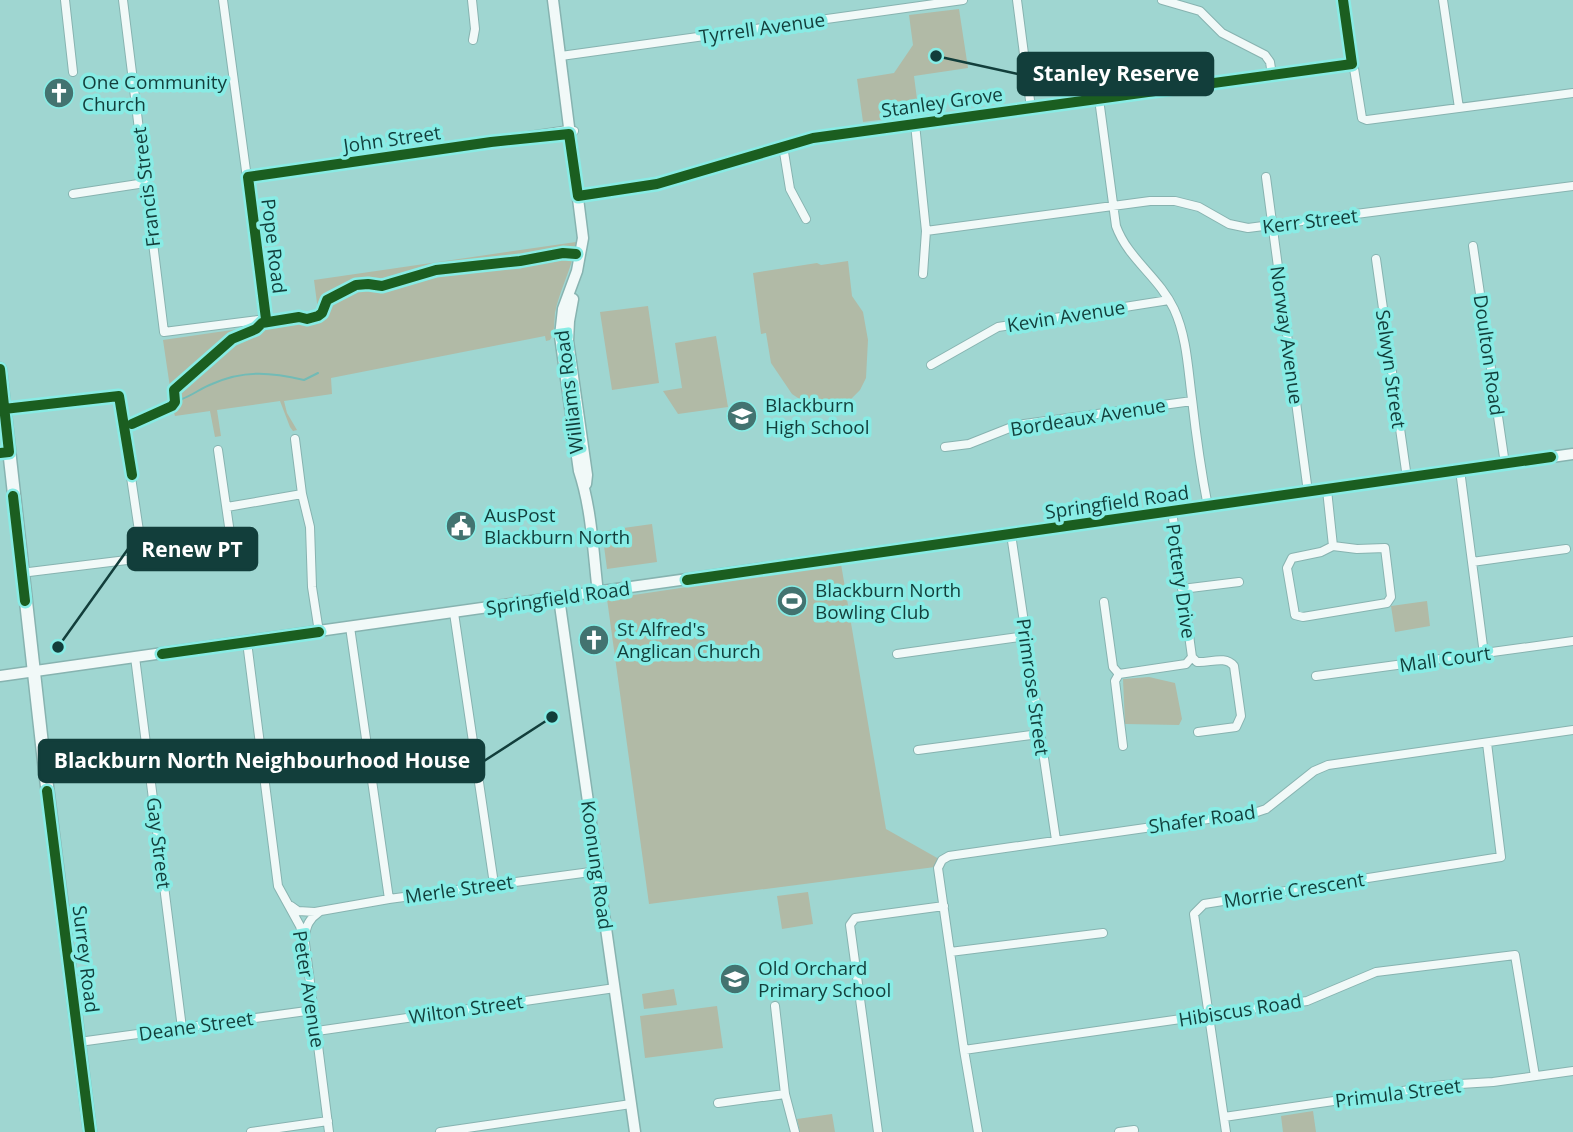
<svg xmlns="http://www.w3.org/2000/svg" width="1573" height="1132" font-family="'Open Sans',sans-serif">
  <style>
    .green { fill: #b1baa6 }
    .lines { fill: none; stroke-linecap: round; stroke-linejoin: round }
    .stream { stroke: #72bbb6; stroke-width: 2 }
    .street-casing { stroke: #87b3b0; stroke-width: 10 }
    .secondary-casing { stroke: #87b3b0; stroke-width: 13 }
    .primary-casing { stroke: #87b3b0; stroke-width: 15 }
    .street { stroke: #f1f9f8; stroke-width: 8 }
    .secondary { stroke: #f1f9f8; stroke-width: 10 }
    .primary { stroke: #f1f9f8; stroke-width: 12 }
    .cycleway-casing { stroke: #88ece5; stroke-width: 15 }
    .cycleway { stroke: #1b5e20; stroke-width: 10 }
    .labels { text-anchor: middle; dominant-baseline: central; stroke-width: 7; stroke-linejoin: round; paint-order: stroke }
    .street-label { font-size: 19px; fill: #123e3b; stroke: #88ece5 }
    .poi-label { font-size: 19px; fill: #123e3b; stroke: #88ece5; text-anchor: start }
    .leader { fill: none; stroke: #123e3b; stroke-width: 2.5 }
    .callout-dot { fill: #123e3b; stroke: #88ece5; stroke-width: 2.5 }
    .callout { fill: #123e3b; stroke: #123e3b; stroke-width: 2.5 }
    .callout-label { font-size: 21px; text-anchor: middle; font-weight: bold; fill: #fff }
  </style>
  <rect width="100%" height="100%" fill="#9fd6d1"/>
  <!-- green -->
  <path class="green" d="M959,9l9,59 -54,8 5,39 -56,7 -6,-43 37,-6 19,-28 -4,-30z
    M576,242c-3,25 -16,46 -21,71 -1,10 0,19 -5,27l-4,1 -1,-5 -214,42 1,16 -48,7 3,12 10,17 -4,1 -3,-4 -10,-26 -63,9 4,26 -6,1 -5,-26 -35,5 -2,-7 -39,18 -1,-7 39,-19 -9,-61 118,-17 -1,-7 38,-5 -4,-31z
    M848,261l4,35 11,16 5,28 -2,38 -6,12 -14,14 -30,6 -24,-16 -21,-31 -5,-30 -5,1 -8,-61 64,-10 4,2z
    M648,306l11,77 -47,7 -12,-78z
    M716,336l12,71 -50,7 -15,-23 19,-3 -7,-45z
    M652,524l5,38 -50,7 -5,-38z
    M841,564l45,265 53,30 -4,8 -286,37 -42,-305z
    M1427,601l3,25 -35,6 -4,-26z
    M1149,677l26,6 7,36 -3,6 -54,-1 -2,-45z
    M808,892l5,32 -31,5 -5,-33z
    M674,989l3,16 -33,4 -2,-15z
    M717,1006l6,42 -78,10 -5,-42z
    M1313,1111l3,21h-33l-2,-16z
    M832,1114l3,18h-35l-3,-13z"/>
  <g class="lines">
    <!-- stream -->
    <path class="stream" d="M182,399c11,-4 19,-11 30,-15 32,-14 58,-12 92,-4l14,-7"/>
    <!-- street casing -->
    <g class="street-casing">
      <path id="street" d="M65,0l8,72
        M123,0l41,332 102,-13 -43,-319
        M472,0l3,29 -2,11
        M1017,0l14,108
        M1162,0l38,11 22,22 43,22 5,7 2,13
        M1343,0l19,118 5,2 206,-27
        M1443,0l16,108
        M561,56l402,-56
        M1099,99l17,127c12,33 43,51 58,83 13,28 14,61 18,90 4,36 9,72 16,108
        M915,124l11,107 -3,43
        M783,146l7,43 16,30
        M248,177l320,-47 6,1
        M1266,177l42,315
        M73,194l72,-11
        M583,195l74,-11 156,-46 539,-74
        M926,231l224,-30h25l24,6 30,17 19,4 325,-42
        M1473,246l32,218
        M1376,259l31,219
        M931,365l67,-38 171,-27
        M4,409l115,-13 24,162 -122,15
        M295,439l7,55 8,33 2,60 7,45
        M945,447l24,-3 48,-19 175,-24
        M218,450l16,111
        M1460,470l24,184
        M1327,490l6,56
        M227,507l75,-13
        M1011,534l45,306
        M1333,546l24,3 28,-1 6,49 -4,6 -84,14 -8,-2 -8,-47 5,-10 29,-6z
        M1472,562l94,-13
        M1182,589l57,-7
        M1104,602l9,65 6,7 -4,7 8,65
        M454,613l40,271
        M350,627l39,272
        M247,642l31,244 22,40 5,17 24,189
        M897,654l129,-18
        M135,657l47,371
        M1192,657l5,5c13,1 28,-7 37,4l7,50 -5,11 -38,5
        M1119,674l67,-10 6,-7 -20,-146
        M1316,676l257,-35
        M918,750l121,-16
        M291,906l7,5 17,1 74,-13 209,-28
        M305,937c1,-11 4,-18 13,-24
        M950,952l153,-19
        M775,1006l10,88 10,38
        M317,1031l298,-43
        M79,1042l235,-32
        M964,1050l343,-49 69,-29 139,-17 20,121
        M718,1103l67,-9
        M1224,1117l220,-32 49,-3 80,-11
        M251,1132l77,-11
        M440,1132l191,-28
        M878,1132l-28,-207 5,-7 89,-12
        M978,1132l-14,-82 -26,-182 4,-8 7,-4 308,-44 9,-3 48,-38 14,-6 245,-35
        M1119,1132l15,-2
        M1226,1132l-32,-218 10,-10 297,-47 -14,-114"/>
    </g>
    <!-- secondary casing -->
    <g class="secondary-casing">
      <path id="secondary" d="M553,0l30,238 -6,33 -14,38 -3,27 19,135c13,39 14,81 19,122
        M573,299l-4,22 -1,20 19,134 -1,9
        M559,598l76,534
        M0,676l1573,-222"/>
    </g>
    <!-- primary casing -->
    <g class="primary-casing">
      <path id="primary" d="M0,369l44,393 46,370"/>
    </g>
    <!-- street -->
    <use href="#street" class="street"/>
    <!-- secondary -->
    <use href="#secondary" class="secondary"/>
    <!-- primary -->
    <use href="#primary" class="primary"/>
    <!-- cycleway casing -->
    <g class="cycleway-casing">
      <path id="cycleway" d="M266,319l-18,-142 243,-35 78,-8 9,62 79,-12 156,-46 539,-74 -9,-64
        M0,369l9,83 -9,1
        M4,409l115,-13 13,79
        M132,424l40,-18 3,-4 -1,-12 58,-51 24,-10 6,-6 37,-6 8,2 11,-3 4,-3 5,-13 29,-15 12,-1 14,2 54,-16 84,-9 43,-8 13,1
        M13,496l12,105
        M687,580l864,-123
        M162,654l157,-22
        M47,791l43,341"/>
    </g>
    <!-- cycleway -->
    <use href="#cycleway" class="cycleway"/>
  </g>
  <!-- icons -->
  <defs>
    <g id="church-disc" transform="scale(1.575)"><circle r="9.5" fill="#437370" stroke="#88ece5"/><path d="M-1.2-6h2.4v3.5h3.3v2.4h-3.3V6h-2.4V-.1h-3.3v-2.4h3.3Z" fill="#fff"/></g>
    <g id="school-disc" transform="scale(1.575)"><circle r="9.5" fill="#437370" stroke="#88ece5"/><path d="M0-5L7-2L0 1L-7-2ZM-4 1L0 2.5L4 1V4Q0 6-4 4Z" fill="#fff"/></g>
    <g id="civic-disc" transform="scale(1.575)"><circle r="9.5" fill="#437370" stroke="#88ece5"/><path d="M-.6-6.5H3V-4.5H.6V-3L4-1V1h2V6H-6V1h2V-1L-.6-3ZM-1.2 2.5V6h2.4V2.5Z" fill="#fff"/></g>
    <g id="stadium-disc" transform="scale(1.575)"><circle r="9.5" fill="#437370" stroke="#88ece5"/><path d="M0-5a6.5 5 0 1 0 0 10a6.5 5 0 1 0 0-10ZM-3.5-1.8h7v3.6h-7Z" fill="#fff"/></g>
  </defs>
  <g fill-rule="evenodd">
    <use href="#church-disc" x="59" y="93"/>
    <use href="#school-disc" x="742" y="416"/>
    <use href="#civic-disc" x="461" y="526"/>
    <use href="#stadium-disc" x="792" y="601"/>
    <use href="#church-disc" x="594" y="640"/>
    <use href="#school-disc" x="735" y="979"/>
  </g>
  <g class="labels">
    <!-- street labels -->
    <g class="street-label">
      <text transform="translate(762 28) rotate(-8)">Tyrrell Avenue</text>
      <text transform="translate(942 102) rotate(-8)">Stanley Grove</text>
      <text transform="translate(392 139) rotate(-8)">John Street</text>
      <text transform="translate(146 187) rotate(-97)">Francis Street</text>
      <text transform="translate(1310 221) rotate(-7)">Kerr Street</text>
      <text transform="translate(274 246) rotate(83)">Pope Road</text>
      <text transform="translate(1066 316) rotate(-9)">Kevin Avenue</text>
      <text transform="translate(1287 335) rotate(82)">Norway Avenue</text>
      <text transform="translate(1489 355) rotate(82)">Doulton Road</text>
      <text transform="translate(1391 369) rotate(82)">Selwyn Street</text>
      <text transform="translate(569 392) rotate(-97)">Williams Road</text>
      <text transform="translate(1088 417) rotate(-9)">Bordeaux Avenue</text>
      <text transform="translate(1117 502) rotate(-8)">Springfield Road</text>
      <text transform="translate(1181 581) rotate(82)">Pottery Drive</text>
      <text transform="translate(558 598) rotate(-8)">Springfield Road</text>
      <text transform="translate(1445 659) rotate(-8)">Mall Court</text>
      <text transform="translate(1033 687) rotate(82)">Primrose Street</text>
      <text transform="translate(1202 819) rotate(-8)">Shafer Road</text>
      <text transform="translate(159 843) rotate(83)">Gay Street</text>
      <text transform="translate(597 865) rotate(82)">Koonung Road</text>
      <text transform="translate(459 889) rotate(-8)">Merle Street</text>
      <text transform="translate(1294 890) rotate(-9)">Morrie Crescent</text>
      <text transform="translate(86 959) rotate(83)">Surrey Road</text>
      <text transform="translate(309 989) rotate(81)">Peter Avenue</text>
      <text transform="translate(466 1009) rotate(-8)">Wilton Street</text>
      <text transform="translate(1240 1010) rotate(-9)">Hibiscus Road</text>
      <text transform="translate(196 1026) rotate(-8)">Deane Street</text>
      <text transform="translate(1398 1093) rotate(-7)">Primula Street</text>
    </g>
    <!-- poi labels -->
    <g class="poi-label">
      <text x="82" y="82">One Community<tspan x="82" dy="22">Church</tspan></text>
      <text x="765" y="405">Blackburn<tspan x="765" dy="22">High School</tspan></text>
      <text x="484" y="515">AusPost<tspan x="484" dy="22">Blackburn North</tspan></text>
      <text x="815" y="590">Blackburn North<tspan x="815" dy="22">Bowling Club</tspan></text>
      <text x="617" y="629">St Alfred's<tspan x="617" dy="22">Anglican Church</tspan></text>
      <text x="758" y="968">Old Orchard<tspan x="758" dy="22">Primary School</tspan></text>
    </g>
  </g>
  <!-- callouts -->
  <path class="leader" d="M936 56L1018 74M58 647L128 549M552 717L484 761"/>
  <g class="callout-dot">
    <circle cx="936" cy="56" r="7"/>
    <circle cx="58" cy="647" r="7"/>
    <circle cx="552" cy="717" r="7"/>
  </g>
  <g class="callout">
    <rect x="1018" y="53" width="195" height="42" rx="7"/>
    <rect x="128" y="528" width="129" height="42" rx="7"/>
    <rect x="39" y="740" width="445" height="42" rx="7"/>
  </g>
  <g class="callout-label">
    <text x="1116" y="81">Stanley Reserve</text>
    <text x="192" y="557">Renew PT</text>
    <text x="262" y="768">Blackburn North Neighbourhood House</text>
  </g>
</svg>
